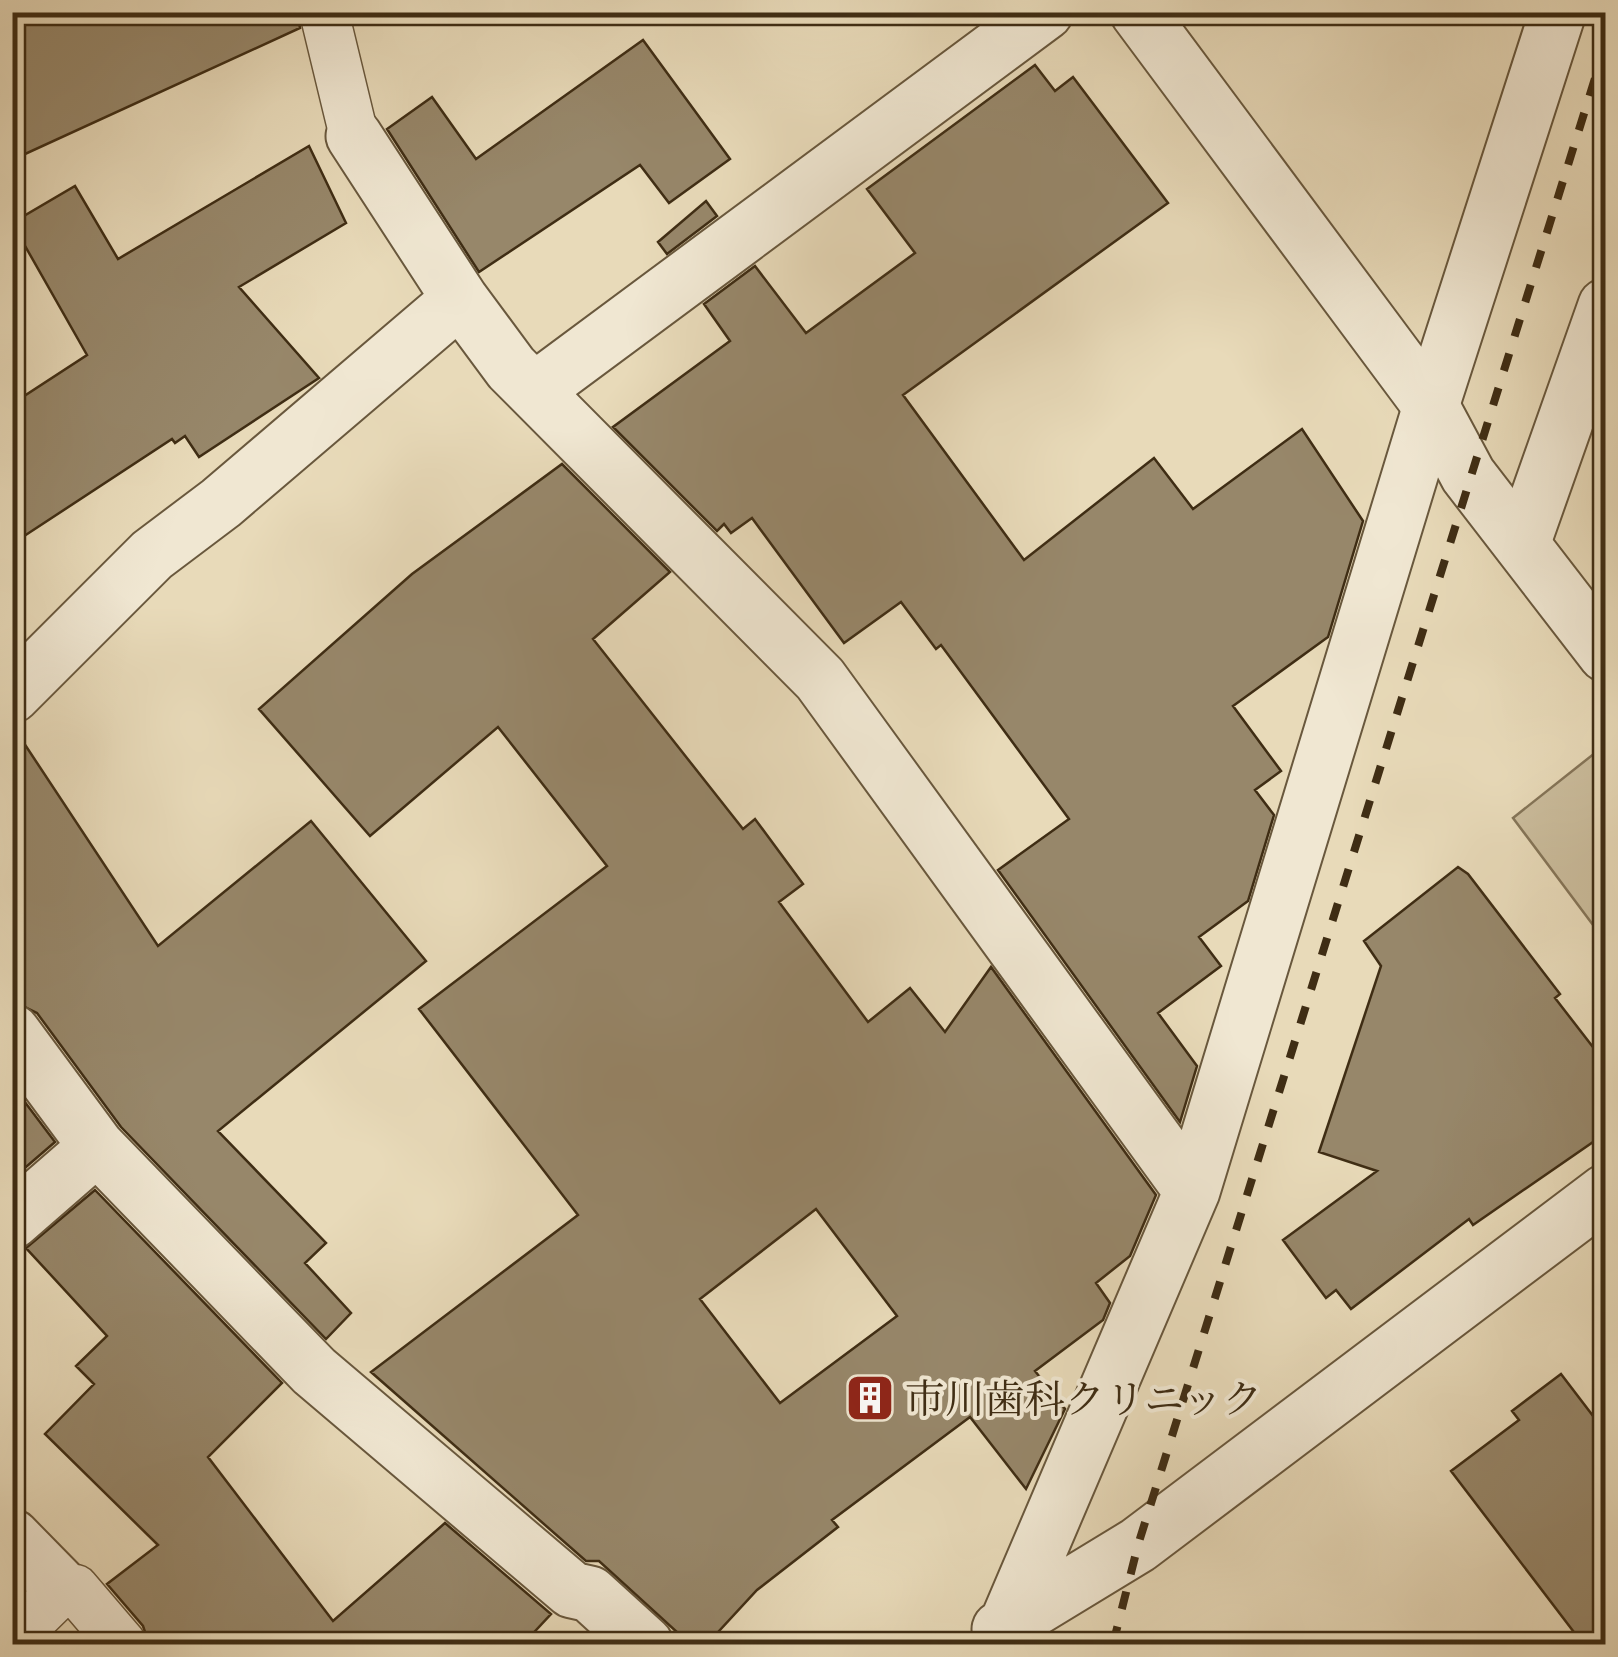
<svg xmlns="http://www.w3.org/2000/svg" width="1618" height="1657" font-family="'Gentium Book Plus','Noto Serif JP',serif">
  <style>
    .green { fill: #cbbd9d; stroke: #857558; stroke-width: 2.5 }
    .building { fill: #97876a; stroke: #3f2d14; stroke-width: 2.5; fill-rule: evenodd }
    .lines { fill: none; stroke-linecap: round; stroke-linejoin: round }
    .service-casing { stroke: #69583d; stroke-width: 51 }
    .minor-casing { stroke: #69583d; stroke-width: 59 }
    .tertiary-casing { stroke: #69583d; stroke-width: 59 }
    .service { stroke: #f0e7d2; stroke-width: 48 }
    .minor { stroke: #f0e7d2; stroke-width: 55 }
    .tertiary { stroke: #f0e7d2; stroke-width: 55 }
    .rail { stroke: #3f2d14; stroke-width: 8; stroke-dasharray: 18 18; stroke-linecap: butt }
    .labels { text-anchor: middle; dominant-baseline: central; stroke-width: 8; stroke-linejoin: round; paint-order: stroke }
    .poi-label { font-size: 40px; fill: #3f2d14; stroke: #f0e7d2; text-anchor: start }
  </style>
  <rect width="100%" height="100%" fill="#e8dab9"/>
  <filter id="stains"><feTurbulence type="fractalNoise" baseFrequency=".002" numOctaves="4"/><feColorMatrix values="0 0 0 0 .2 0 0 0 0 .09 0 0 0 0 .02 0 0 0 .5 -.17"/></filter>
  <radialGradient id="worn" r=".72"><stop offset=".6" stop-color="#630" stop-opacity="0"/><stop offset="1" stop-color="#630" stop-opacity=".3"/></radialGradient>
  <!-- green -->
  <path class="green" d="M1605,745v196l-92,-123z"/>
  <!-- building -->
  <path class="building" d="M12,12h285l3,16 -288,132z
    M643,40l87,119 -61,44 -29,-38 -161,107 -92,-143 45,-32 44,62z
    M1035,65l20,26 18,-14 95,126 -265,192 121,165 130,-102 39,51 109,-80 61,92 -35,116 -95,69 48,65 -26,19 19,25 -26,86 -49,36 22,29 -63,47 39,53 -17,56 -182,-252 71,-51 -128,-174 -5,4 -35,-47 -57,41 -92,-125 -21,15 -7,-9 -7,7 -104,-104 117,-86 -26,-37 51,-38 51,67 109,-80 -48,-64z
    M309,146l37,77 -107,64 80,91 -120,79 -14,-21 -10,7 -3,-4 -160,105v-140l75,-49 -75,-132 63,-37 43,73z
    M706,201l11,15 -50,38 -9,-12z
    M562,464l108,108 -77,67 150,190 12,-10 48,65 -24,18 89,120 42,-34 35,44 46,-65 165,228 -26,61 -34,27 14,20 -7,17 -68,51 30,38 -39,80 -56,-72 -138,103 6,7 -81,63 -50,54h-17l-91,-83h-13l-215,-189 207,-157 -159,-206 188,-143 -109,-139 -128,109 -111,-127 153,-135zM816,1209l81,107 -117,87 -80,-104z
    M12,725l146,221 153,-125 115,140 -208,170 108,112 -21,20 46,50 -25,26 -205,-212 -84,-114 -25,-12z
    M1458,867l10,7 92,120 -5,4 51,66v69l-133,92 -4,-6 -118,90 -15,-19 -10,8 -43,-58 94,-69 -58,-19 62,-186 -17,-25z
    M12,1085l43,57 -43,37z
    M95,1190l187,193 -74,74 125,164 112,-98 106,91 -28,30h-374l-6,-18 -36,-42 51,-39 -113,-111 49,-50 -18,-18 31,-30 -81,-88z
    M1561,1374l45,59v211h-23l-132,-173 68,-51 -7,-9z"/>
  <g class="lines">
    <!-- service casing -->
    <g class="service-casing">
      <path id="service" d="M324,12l30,124
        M12,1639l51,-50h12l47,55"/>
    </g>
    <!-- minor casing -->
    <g class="minor-casing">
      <path id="minor" d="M354,136l106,163 51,69 309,311 372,512
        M534,391l511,-379
        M1522,544l84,-238
        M12,695l140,-140 69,-52 239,-204
        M12,1032l85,115 217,224 258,219 18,4 55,50
        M12,1221l85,-74
        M12,1537l51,52
        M1008,1622l184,-431 239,-785 127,-394
        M1000,1629l138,-84 468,-353"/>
    </g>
    <!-- tertiary casing -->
    <g class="tertiary-casing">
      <path id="tertiary" d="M1138,12l293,394 37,69 138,179"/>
    </g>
    <!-- service -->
    <use href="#service" class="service"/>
    <!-- minor -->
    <use href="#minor" class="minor"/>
    <!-- tertiary -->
    <use href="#tertiary" class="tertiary"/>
    <!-- rail -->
    <path class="rail" d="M1113,1644l25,-99 468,-1502"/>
  </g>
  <!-- icons -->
  <defs>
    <g id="building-square" transform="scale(2.5)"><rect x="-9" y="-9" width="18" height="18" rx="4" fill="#8f2418" stroke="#f0e7d2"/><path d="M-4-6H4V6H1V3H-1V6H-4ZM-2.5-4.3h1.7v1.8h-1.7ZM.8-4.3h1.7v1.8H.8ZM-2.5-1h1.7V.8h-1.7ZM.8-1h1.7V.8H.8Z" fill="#fff"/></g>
  </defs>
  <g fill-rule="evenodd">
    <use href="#building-square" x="870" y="1398"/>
  </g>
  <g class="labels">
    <!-- poi labels -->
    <g class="poi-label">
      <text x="905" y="1398">市川歯科クリニック</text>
    </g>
  </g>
  <!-- margin -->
  <rect width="1618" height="1657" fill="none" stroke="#e8dab9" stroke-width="50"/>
  <rect x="15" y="15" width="1588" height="1627" fill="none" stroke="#3f2d14" stroke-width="5"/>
  <rect x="25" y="25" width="1568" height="1607" fill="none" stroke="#3f2d14" stroke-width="2.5"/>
  <rect width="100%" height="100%" filter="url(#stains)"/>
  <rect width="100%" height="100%" fill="url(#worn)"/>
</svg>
